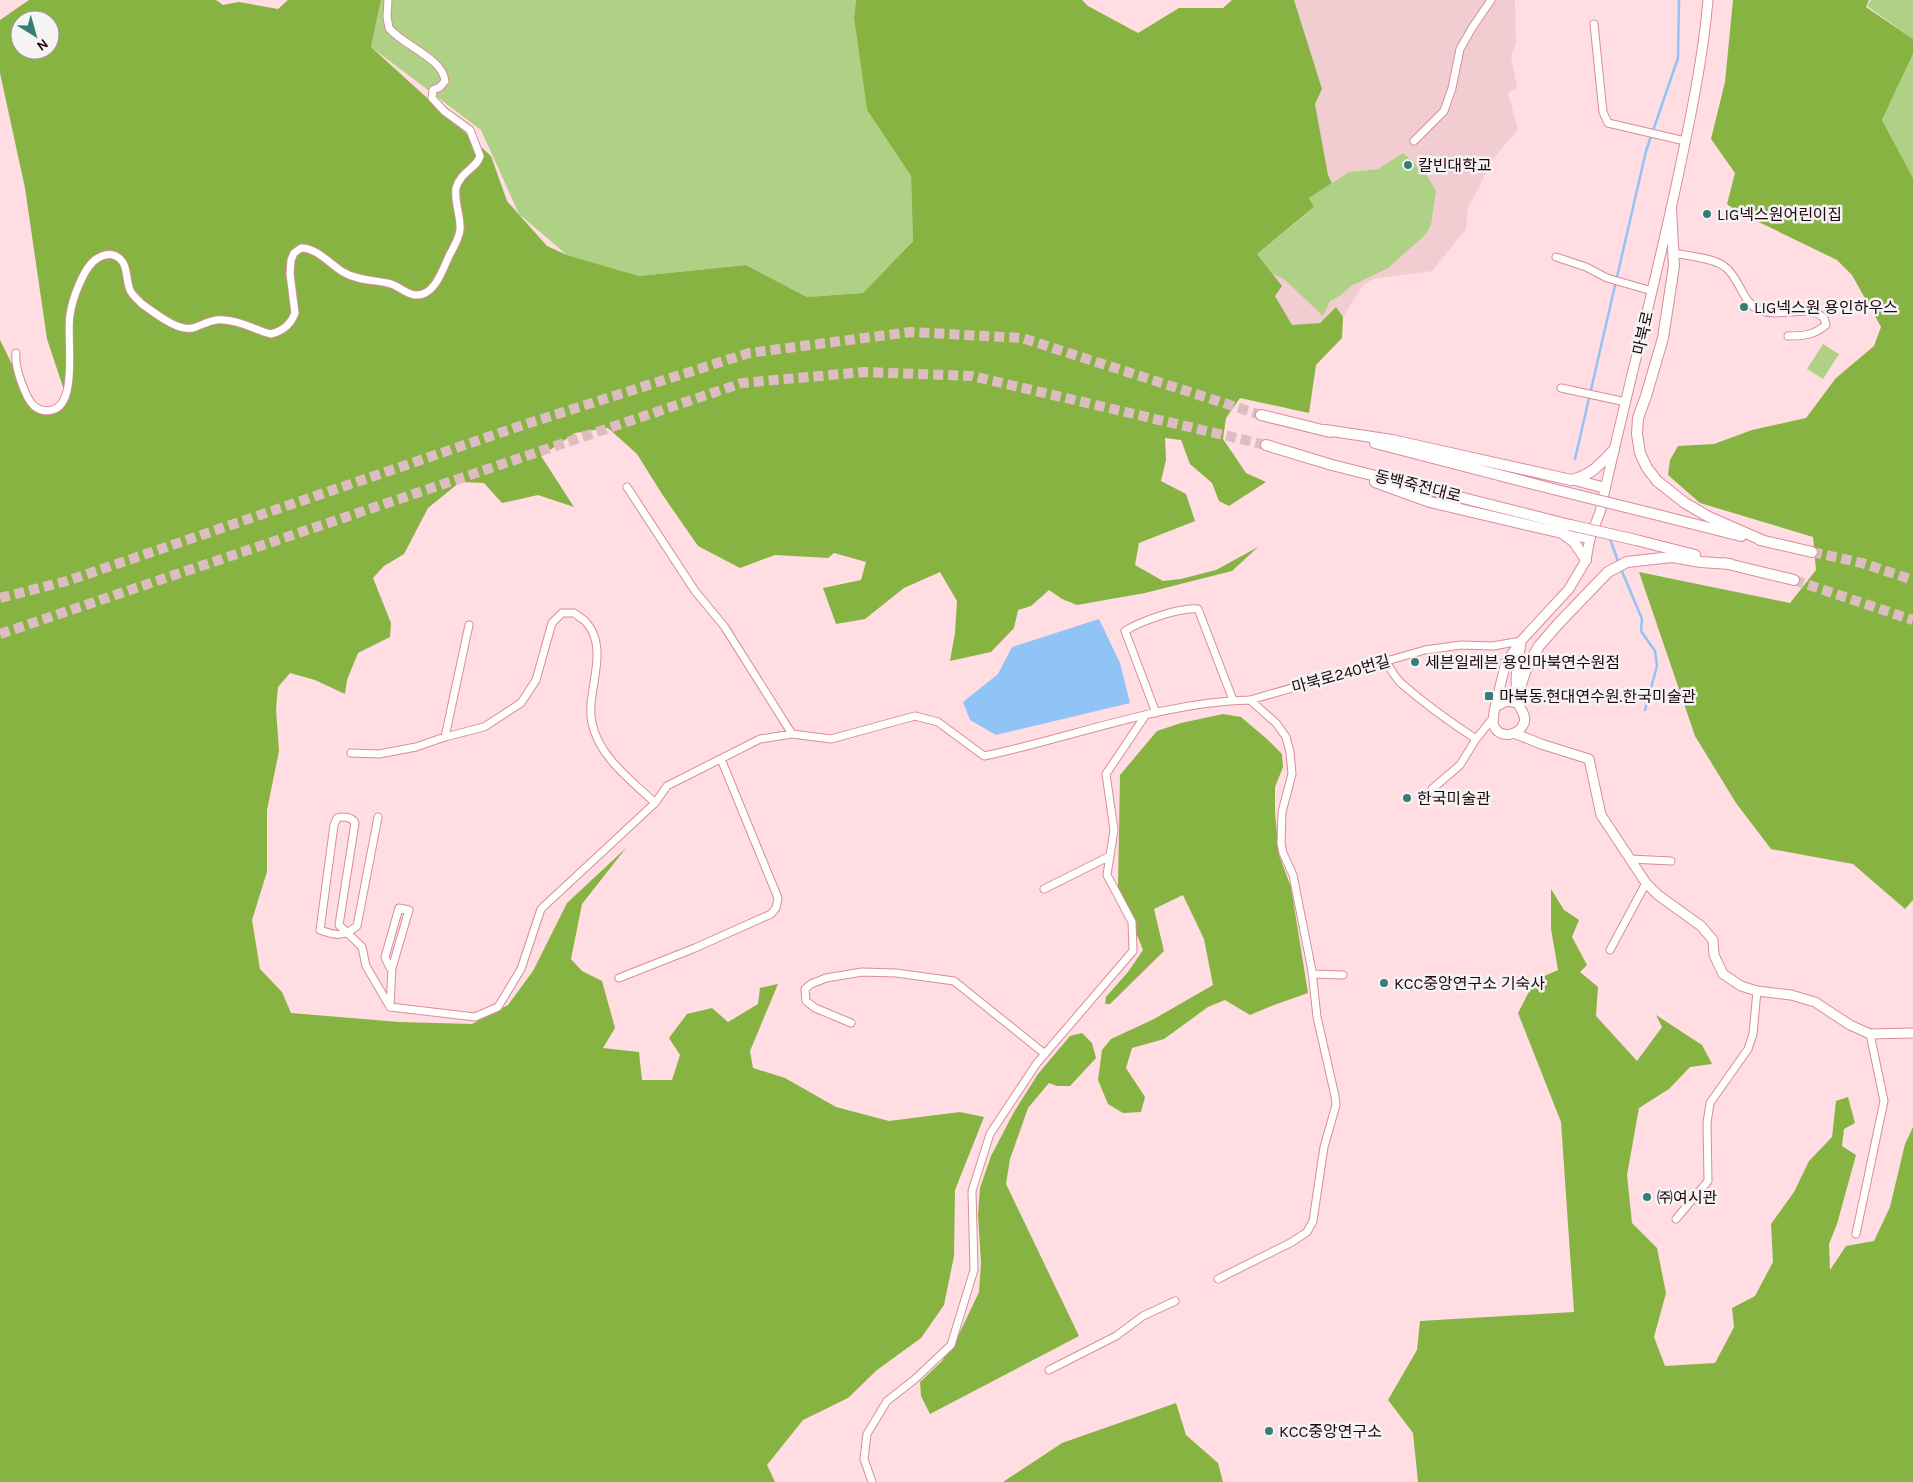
<svg xmlns="http://www.w3.org/2000/svg" width="1913" height="1482" font-family="Karla,'Noto Sans KR',sans-serif">
  <style>
    .built { fill: #f1cdd2 }
    .green { fill: #afd185 }
    .forest { fill: #87b343; fill-rule: evenodd }
    .water { fill: #90c4f6 }
    .lines { fill: none; stroke-linecap: round; stroke-linejoin: round }
    .stream { stroke: #90c4f6; stroke-width: 2.5 }
    .secondary-tunnel { stroke: #debdc2; stroke-width: 10; stroke-dasharray: 10 5; stroke-linecap: butt }
    .minor-casing { stroke: #da8c9a; stroke-width: 9 }
    .tertiary-casing { stroke: #da8c9a; stroke-width: 11 }
    .secondary-casing { stroke: #da8c9a; stroke-width: 12 }
    .minor { stroke: #fff; stroke-width: 7 }
    .tertiary { stroke: #fff; stroke-width: 9 }
    .secondary { stroke: #fff; stroke-width: 10 }
    .secondary-bridge-casing { stroke: #da8c9a; stroke-width: 12; stroke-linecap: butt }
    .secondary-bridge { stroke: #fff; stroke-width: 10 }
    .poi-dot { fill: #367d77; stroke: #f4f4f4; stroke-width: 2 }
    .labels { text-anchor: middle; dominant-baseline: central; stroke-width: 5; stroke-linejoin: round; paint-order: stroke }
    .poi-label { font-size: 16px; fill: #21060d; stroke: #f4f4f4; text-anchor: start }
    .street-label { font-size: 16px; fill: #21060d; stroke: #f4f4f4 }
  </style>
  <rect width="100%" height="100%" fill="#ffdde2"/>
  <!-- built -->
  <path class="built" d="M1294,0h221l1,43 -5,13 6,31 -9,6 10,37 -23,26 -27,52 -2,21 -34,42 -59,8 -10,6 -20,32 -7,-10 -16,16 -28,2 -17,-29 -18,-42 75,-71 -4,-8 -13,-71 7,-15z"/>
  <!-- green -->
  <path class="green" d="M381,0h475l-2,18 13,92 44,66 2,65 -50,52 -56,4 -61,-32 -107,11 -72,-21 -48,-41 -38,-84 -110,-83z
    M1871,0h42v39l-46,-33z
    M1913,54v124l-31,-58z
    M1403,153l22,19 11,19 -5,34 -6,10 -37,33 -37,18 -10,9 -11,6 -7,15 -38,-36 -13,-7 -15,-19 57,-46 -5,-10 40,-26 29,-3z
    M1823,344l16,10 -16,25 -16,-10z"/>
  <!-- forest -->
  <path class="forest" d="M29,0h187l7,5 16,-3 39,7 10,-9h93l-10,47 120,109 16,45 40,45 20,9 72,21 107,-11 61,32 56,-4 50,-52 -2,-65 -44,-66 -13,-92 2,-18h226l6,6 50,27 41,-25h44l9,-8h62l28,89 -7,15 13,71 4,8 -23,15 5,9 -57,47 25,32 -7,10 17,29 28,-2 16,-16 7,10 -1,21 -26,27 -7,48 -69,-15 -14,20 -3,21 23,34 20,9 -37,24 -10,-5 -7,-18 -22,-19 -9,-24 -16,-2 1,22 -5,21 25,13 9,27 -56,22 -4,22 28,16 18,-2 35,-9 42,-23 -26,24 -87,22 -68,12 -15,-6 -13,-9 -18,16 -13,4 -4,18 -23,24 -41,9 5,-28 2,-32 -17,-29 -36,16 -39,31 -29,5 -13,-36 38,-8 5,-18 -32,-9 -6,5 -53,-3 -35,13 -42,-22 -36,-52 -25,-40 -29,-26 -33,5 -34,23 33,51 -36,-12 -36,8 -18,-20 -24,-1 -32,26 -24,46 -20,12 -11,12 18,45 -1,14 -32,16 -11,27 -2,14 -30,-14 -25,-7 -12,14 -2,22 3,42 -12,59v62l-15,48 8,49 22,23 9,21 108,9 73,2 36,-19 25,-34 34,-68 59,-55 -44,56 -11,55 11,12 20,10 13,47 -12,20 36,4 3,28h30l8,-25 -11,-17 18,-24 25,-6 16,14 30,-18 2,-16 18,-4 -28,67 3,17 32,10 51,29 53,14 71,-9 24,5 -29,73 -1,66 -10,49 -23,33 -44,32 -29,28 -45,22 -36,45 8,17h-775v-1142l31,63 20,8 15,-15 -19,-57 -22,-151 -25,-115v-53zM20,20h30v30h-30z
    M1733,0h136l-3,7 47,32v15l-31,66 31,58v722l-8,9 -52,-45 -82,-15 -35,-46 -41,-67 -56,-164 151,31 26,-33 -3,-33 -113,-34 -32,-28 2,-15 8,-14 36,-2 38,-14 54,-12 30,-40 38,-32 7,-19 -29,-52 -15,-15 -99,-48 -11,-8 8,-31 -24,-34 14,-57z
    M1223,714l18,3 26,22 15,15 1,13 -8,20v26l4,42 12,32 17,106 -34,12 -24,10 -25,-15 -17,7 -44,32 -32,9 -6,20 19,29 -4,15 -18,1 -15,-9 -10,-24 4,-30 9,-11 43,-20 59,-34 -9,-46 -21,-44 -29,14 10,42 -54,53h-5l1,-7 22,-25 15,-22 -25,-63 2,-112 37,-44 24,-8z
    M1551,889l13,21 15,10 -7,17 15,28 -7,7 18,15 -2,29 41,45 25,-34 -6,-12 46,30 10,19 -22,3 -21,22 -30,19 -12,67 5,48 25,25 9,45 -12,44 11,29 50,-3 19,-36 -2,-19 23,-12 18,-34 -2,-38 23,-32 15,-31 23,-24 4,-36 12,-4 7,26 -11,6 -2,17 14,9 -19,69 -8,20 1,26 16,-24 28,-5 16,-34 15,-63 8,-17v355h-495l-5,-49 -25,-33 29,-50 3,-29 154,-9 -13,-190 -43,-109 17,-33 23,-10 -7,-41z
    M1082,1033l10,10 4,15 -26,28h-13l-8,-3 -21,25 -18,51 -4,25 73,152 -149,78 -9,-18 -1,-14 22,-21 18,-29 19,-40 2,-29 -3,-48 2,-27 11,-32 23,-44 24,-38 32,-38z
    M1176,1403l10,32 32,28 5,19h-220l59,-39z"/>
  <!-- water -->
  <path class="water" d="M1099,619l21,44 10,40 -134,32 -26,-15 -7,-18 35,-28 14,-27z"/>
  <g class="lines">
    <!-- stream -->
    <path class="stream" d="M1575,459l71,-308 32,-93 1,-58
      M1609,536l10,28
      M1621,569l21,50 -1,12 14,20 2,15 -12,44"/>
    <!-- secondary-tunnel -->
    <path class="secondary-tunnel" d="M1812,552l50,11 51,17
      M1794,580l119,40
      M0,598l67,-17 459,-157 223,-71 161,-21 112,6 239,77
      M0,634l742,-251 122,-11 108,4 294,69"/>
    <!-- minor casing -->
    <g class="minor-casing">
      <path id="minor" d="M1594,24l9,88 5,11 77,18
        M1414,141l30,-30 8,-23 8,-39 12,-21 19,-28
        M1674,253c13,3 41,5 51,14 14,10 17,34 32,42 17,9 40,-1 57,3 4,1 7,4 10,6l2,7c-12,10 -22,11 -38,11
        M1556,257l30,10 21,11 45,13
        M16,353c-2,12 9,45 18,53 5,4 11,6 18,4 27,-6 14,-74 18,-95 2,-15 14,-50 28,-57 5,-3 12,-5 18,-2 13,7 9,22 14,34 2,5 8,10 12,14 13,9 38,30 54,23 10,-4 17,-8 28,-7 18,1 31,10 47,14 12,-3 20,-10 24,-21l-5,-39 1,-14 3,-7 7,-5c16,0 29,16 42,24 13,8 30,8 44,11 10,1 18,11 28,12 20,2 28,-27 35,-41 4,-7 9,-16 10,-24 1,-14 -6,-28 -4,-42 4,-16 22,-21 24,-32l-10,-26 -26,-19 -12,-13 1,-8 7,-3 5,-6c-2,-23 -43,-36 -56,-53l-2,-11 1,-17
        M1561,388l65,14
        M627,487l68,104 29,35 68,108
        M1386,662c5,7 9,16 16,22 23,20 48,38 74,55
        M1156,713l-31,-82c16,-10 55,-24 73,-22l35,91
        M445,737l24,-112
        M351,753l28,1 37,-7 29,-10 39,-10 37,-24 15,-23 16,-57 10,-10h12c4,3 9,6 12,9 25,28 -1,70 6,101 7,34 39,57 63,80
        M1432,789l28,-24 16,-26 17,-21
        M378,817l-21,109c-14,11 -21,10 -37,4l14,-105 3,-7c7,-2 15,-1 18,5l-16,102 23,22 4,19 24,41 2,-39 17,-58 -10,-2 -14,49 5,11h2
        M1630,859l41,2
        M1044,889l66,-33
        M1610,950l36,-67
        M1312,974l31,1
        M619,978l76,-30 76,-34 5,-6 2,-10 -57,-139
        M390,1007l85,10 23,-10 23,-38 20,-60 114,-106 12,-17 93,-47 32,-5 39,5 84,-23 23,6 46,34c87,-18 177,-54 266,-56l175,-50 36,-5 32,1 28,-5
        M851,1023l-36,-15 -9,-7 -1,-12 6,-5 15,-6 36,-6 34,1 58,8 91,73
        M1676,1219l32,-38 -1,-58 3,-20 38,-54 5,-15 4,-43
        M1856,1234l28,-133 -14,-67
        M1218,1279l74,-37 15,-10 6,-11 11,-74 12,-42 -1,-9 -18,-79 -5,-46 -19,-96 -10,-22 -2,-10 1,-31 10,-38 -2,-22 -4,-15 -10,-14 -26,-23
        M1049,1370l67,-34 27,-20 32,-15
        M872,1482l-8,-23 3,-25 20,-33 28,-22 36,-34 23,-75 -2,-79 18,-57 47,-71 96,-112 -1,-29 -25,-47 7,-45 -8,-56 39,-58"/>
    </g>
    <!-- tertiary casing -->
    <g class="tertiary-casing">
      <path id="tertiary" d="M1518,703l-11,-2 -12,6c-1,6 -3,13 -1,19 6,14 26,9 30,-3 3,-9 -5,-14 -6,-21 -4,-20 -1,-39 3,-58
        M1495,707l11,-45 15,-21 48,-52 17,-29 4,-22 10,-26c25,-114 55,-226 79,-340 12,-57 24,-114 29,-172
        M1516,734l25,10 48,15 12,56 45,68 12,12 43,31 12,14 1,15 9,19 18,12 16,5 34,4 24,7 35,23 20,9 43,-1"/>
    </g>
    <!-- secondary casing -->
    <g class="secondary-casing">
      <path id="secondary" d="M1671,209l3,57 -11,72 -17,58 -8,22 -1,16 3,19 7,15 10,13 28,22 24,14 55,24
        M1261,415l69,17
        M1325,430l67,10 179,40c21,-5 28,-15 43,-30
        M1375,443l178,46
        M1266,445l66,20 238,60
        M1575,480l30,8
        M1375,482l55,20 132,31 12,9 12,18
        M1662,516l79,20
        M1565,534l25,4
        M1636,540l59,15
        M1760,540l52,12
        M1724,563l70,17
        M1517,697l9,-28 13,-23 20,-23 49,-51 19,-10 45,-5 29,5 29,2"/>
    </g>
    <!-- minor -->
    <use href="#minor" class="minor"/>
    <!-- tertiary -->
    <use href="#tertiary" class="tertiary"/>
    <!-- secondary -->
    <use href="#secondary" class="secondary"/>
    <!-- secondary-bridge casing -->
    <g class="secondary-bridge-casing">
      <path id="secondary-bridge" d="M1553,489l109,27
        M1570,525l66,15"/>
    </g>
    <!-- secondary-bridge -->
    <use href="#secondary-bridge" class="secondary-bridge"/>
  </g>
  <!-- markers -->
  <g class="poi-dot">
    <circle cx="1408" cy="165" r="5"/>
    <circle cx="1707" cy="214" r="5"/>
    <circle cx="1744" cy="307" r="5"/>
    <circle cx="1415" cy="662" r="5"/>
    <rect x="1484" y="691" width="10" height="10" rx="2.5"/>
    <circle cx="1407" cy="798" r="5"/>
    <circle cx="1384" cy="983" r="5"/>
    <circle cx="1647" cy="1197" r="5"/>
    <circle cx="1269" cy="1431" r="5"/>
  </g>
  <g class="labels">
    <!-- poi labels -->
    <g class="poi-label">
      <text x="1418" y="165">칼빈대학교</text>
      <text x="1717" y="214">LIG넥스원어린이집</text>
      <text x="1754" y="307">LIG넥스원 용인하우스</text>
      <text x="1425" y="662">세븐일레븐 용인마북연수원점</text>
      <text x="1499" y="696">마북동.현대연수원.한국미술관</text>
      <text x="1417" y="798">한국미술관</text>
      <text x="1394" y="983">KCC중앙연구소 기숙사</text>
      <text x="1657" y="1197">㈜여시관</text>
      <text x="1279" y="1431">KCC중앙연구소</text>
    </g>
    <!-- street labels -->
    <g class="street-label">
      <text transform="translate(1643 333) rotate(-77)">마북로</text>
      <text transform="translate(1418 486) rotate(14)">동백죽전대로</text>
      <text transform="translate(1341 674) rotate(-16)">마북로240번길</text>
    </g>
  </g>
  <!-- north arrow -->
  <g transform="translate(35 35) rotate(143)"><circle r="24" fill="#f4f4f4" stroke="#a09598"/>
  <path d="M0-4L9 19L0 12L-9 19Z" fill="#367d77"/>
  <text y="-8" font-size="14" font-weight="bold" text-anchor="middle" fill="#21060d">N</text>
  </g>
</svg>
